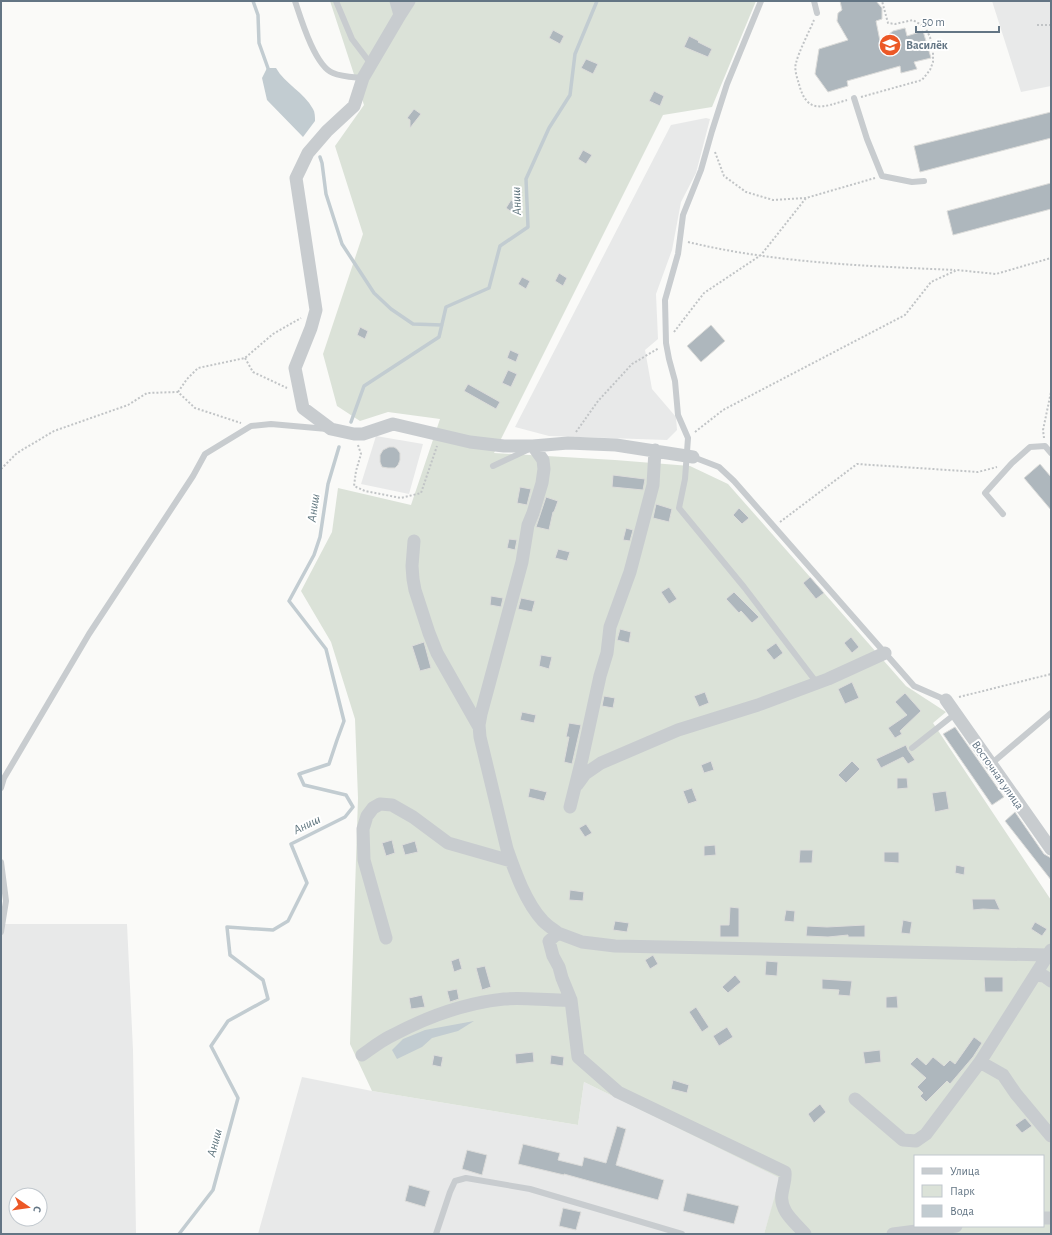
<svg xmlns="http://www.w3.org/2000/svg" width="1052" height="1235" font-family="'Alegreya Sans',sans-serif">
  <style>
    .built { fill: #e8e9e9; fill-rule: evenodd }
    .green { fill: #dbe2d8; fill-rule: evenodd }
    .water { fill: #c2ccd1 }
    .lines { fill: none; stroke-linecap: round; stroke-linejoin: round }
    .stream { stroke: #c2ccd1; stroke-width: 3.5 }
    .building { fill: #aeb7bd; stroke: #dcdcda }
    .path { stroke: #c1c4c6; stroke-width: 2; stroke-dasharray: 2 2; stroke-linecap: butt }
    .lane { stroke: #c8cccf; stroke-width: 6 }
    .street { stroke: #c8cccf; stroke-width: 13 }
    .labels { text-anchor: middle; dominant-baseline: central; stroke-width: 4; stroke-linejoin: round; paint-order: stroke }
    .poi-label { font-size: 12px; font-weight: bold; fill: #637584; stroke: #fff; text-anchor: start }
    .street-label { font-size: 12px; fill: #637584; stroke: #fff }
    .water-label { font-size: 13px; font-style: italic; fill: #5e747d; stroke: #fff }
  </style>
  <rect width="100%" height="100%" fill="#fafaf8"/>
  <!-- built -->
  <path class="built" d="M992,1h59v85l-30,6z
    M706,118l4,1 -14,54 -15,29 -9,48 -16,44 2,45 -13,11 7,39 24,28 1,13 -10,10 -118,-4 -34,-9 156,-302z
    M376,436l47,8 -14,50 -48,-10z
    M1,924h126l6,126 3,184h-135zM16,1195h24v24h-24z
    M302,1077l70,14 206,34 6,-43 197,96 -17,56h-506z"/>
  <!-- green -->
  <path class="green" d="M330,1h426l-44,106 -49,8 -169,338 121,7 75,6 38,18 178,202 40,26 -13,11 118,177v334h-287l16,-56 -196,-96 -6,43 -206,-34 -22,-47 8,-246 -3,-79 -24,-77 -30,-51 31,-59 6,-44 73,17 29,-86 -52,-7 -28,9 -23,-15 -14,-52 40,-120 -28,-88 29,-41zM915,1156h128v70h-128z"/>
  <!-- water -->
  <path class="water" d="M267,68h9c9,16 28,24 37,41 2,3 2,8 2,12l-12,16 -36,-37 -5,-22z
    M474,1021l-16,10 -26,7 -10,9 -25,12 -5,-9 11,-11 22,-9z"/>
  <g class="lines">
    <!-- stream -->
    <path class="stream" d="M253,1l5,14 1,28 10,28
      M320,157l2,6 4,31 16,50 32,49 17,16 22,15 29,1
      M351,422l13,-36 75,-49 7,-30 43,-19 11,-42 28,-19 -2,-48 23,-51 21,-33 5,-41 22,-53
      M179,1234l34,-44 25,-92 -27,-52 17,-25 40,-22 -5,-19 -33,-25 -3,-28 46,3 15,-9 19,-38 -16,-39 54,-27 8,-10 -7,-12 -42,-10 -5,-11 30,-10 8,-24 7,-19 -18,-72 -37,-48 25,-46 6,-18 8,-53 11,-37"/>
  </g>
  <!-- building -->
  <path class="building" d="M840,1h36l6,7v11l-6,2 4,20 13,-10 12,-3 2,8 16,-5 8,27 -17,4 3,7 -16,4 -1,-7 -53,15 1,5 -20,6 -13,-18 4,-25 29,-9 -11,-19 1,-8 4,-3z
    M553,30l11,6 -4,8 -11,-6z
    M689,36l10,5 -1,1 14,7 -4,8 -24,-10z
    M586,59l12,5 -5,10 -12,-6z
    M654,91l10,5 -4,10 -11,-5z
    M414,109l7,5 -11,14v-8l-3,-2z
    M1051,112v26l-131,34 -6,-26z
    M583,150l9,5 -6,9 -8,-5z
    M1051,183v26l-98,26 -6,-24z
    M511,200l7,5 -5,8 -7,-5z
    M559,273l8,5 -4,8 -8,-5z
    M522,277l8,4 -4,8 -8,-5z
    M711,325l14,16 -24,21 -14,-16z
    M360,327l8,4 -3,8 -8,-4z
    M510,350l9,4 -3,8 -9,-4z
    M508,370l9,4 -6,13 -9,-4z
    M468,384l32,18 -4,7 -32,-18z
    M389,447h5l3,2 3,4v7l-2,5 -3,3h-7l-6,-1 -2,-5v-7l3,-5z
    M1040,464l11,13v33l-27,-32z
    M613,475l32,4 -2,11 -31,-3z
    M520,487l11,2 -4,16 -10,-2z
    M546,497l12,4 -4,11h-1l-4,18 -13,-3z
    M656,504l16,5 -3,13 -16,-4z
    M739,508l10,10 -7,6 -9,-9z
    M626,528l7,2 -3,11 -7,-1z
    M509,539l8,1 -2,10 -8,-2z
    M558,549l12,3 -3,9 -12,-3z
    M810,577l14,16 -8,6 -13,-16z
    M669,587l8,12 -8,5 -8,-12z
    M734,592l25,25 -7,6 -11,-12 -2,2 -13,-14z
    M491,596l12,2 -2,9 -11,-2z
    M521,598l14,3 -3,11 -14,-3z
    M620,629l11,3 -2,11 -12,-3z
    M851,637l8,10 -7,6 -8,-10z
    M424,642l7,26 -11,3 -8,-25z
    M776,643l7,10 -9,7 -8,-10z
    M541,655l11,2 -3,12 -10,-3z
    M852,682l7,16 -14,6 -7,-15z
    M705,692l4,11 -10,4 -5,-11z
    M905,693l16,18 -21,20 2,3 -7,4 -7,-10 19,-13 -12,-13z
    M604,696l11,2 -2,10 -11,-2z
    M522,712l14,3 -2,8 -14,-3z
    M569,723l12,2 -9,39 -8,-2 5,-25h-3z
    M955,727l49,70 -12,8 -49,-71z
    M906,745l2,5 7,10 -7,4 -5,-7 -22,11 -5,-9z
    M711,761l3,9 -10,3 -3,-8z
    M852,761l8,8 -14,14 -8,-8z
    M897,778h10l1,10 -11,1z
    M530,788l17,4 -3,9 -16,-4z
    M692,788l5,13 -9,3 -5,-13z
    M946,791l3,18 -14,3 -3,-19z
    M1015,812l29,42 7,4v22l-46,-59z
    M586,824l6,9 -7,4 -6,-9z
    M392,840l3,13 -9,3 -4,-13z
    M415,841l3,11 -13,3 -3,-10z
    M715,845l1,10 -12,1v-10z
    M800,850h13l-1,13h-13z
    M884,852h15v11l-15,-1z
    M956,865l9,2 -1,8 -9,-2z
    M570,890l14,2 -1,9 -14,-1z
    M972,899h23l5,11 -17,-1 -10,1z
    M730,907l9,1v29h-19v-12h9z
    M786,910l9,1 -1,11 -10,-1z
    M903,920l9,2 -2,12 -9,-1z
    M615,921l14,2 -2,9 -14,-2z
    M1035,922l12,7 -5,7 -11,-7z
    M865,925v12h-17v-2l-20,2 -22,-1 1,-10 20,1z
    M653,955l5,9 -8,5 -5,-9z
    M459,958l3,11 -8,3 -3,-11z
    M766,961l12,1 -1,14 -12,-1z
    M485,966l6,21 -9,3 -6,-22z
    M735,975l6,7 -13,11 -6,-6z
    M984,977h19v15h-18z
    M822,979l30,2 -2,15 -12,-1 1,-5 -17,-1z
    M457,989l2,10 -9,3 -3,-11z
    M422,995l3,12 -14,2 -2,-11z
    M897,996l1,12h-12v-11z
    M696,1007l13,20 -7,5 -13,-20z
    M727,1027l6,10 -14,9 -6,-10z
    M974,1037l8,6 -9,14 -23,27 -3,-3 -21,21 -6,-6 3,-3 -6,-6 9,-9 -16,-14 7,-7 9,8 7,-8 11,9 6,-6 5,4z
    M880,1050l1,12 -16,2 -2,-12z
    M533,1052l1,10 -18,2 -1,-10z
    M434,1055l9,2 -2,10 -9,-2z
    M551,1055l13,2 -1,9 -13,-2z
    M673,1080l16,5 -2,8 -16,-4z
    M820,1104l6,8 -12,11 -6,-9z
    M1025,1118l7,8 -10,7 -7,-8z
    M617,1126l9,3 -10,36 48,15 -6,20 -94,-26v1l-46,-11 5,-20 37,9 -2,7 24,6 2,-9 22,6z
    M467,1150l20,5 -5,20 -20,-6z
    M409,1185l21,6 -5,16 -20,-6z
    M687,1193l52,13 -5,18 -51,-13z
    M563,1208l18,4 -5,18 -17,-4z"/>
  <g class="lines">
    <!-- path -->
    <path class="path" d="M814,20c-5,12 -15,31 -18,43 -2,6 1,15 3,21 8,31 24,23 48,16
      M1037,25h14
      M861,97l61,-17 8,-10 3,-8v-11l-3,-14 -5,-10 -12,-7 -18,4 -7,-1 -6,-22
      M715,152l9,24 22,16 27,8 33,-2 69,-20
      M688,242c87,21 178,24 267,28
      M674,332l30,-39 57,-38 45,-57
      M245,358l8,14 34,16
      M178,392l9,-13 11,-11 47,-10 28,-24 28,-16
      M576,432l22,-31 34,-37 27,-16
      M695,432l28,-22 182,-95 26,-33 26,-12 39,4 55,-16
      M1044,438l-1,-8 8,-38
      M358,445l3,9 -5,17 -2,15 11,5 36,7 20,-5 16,-47
      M1,469l16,-16 37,-22 74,-26 19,-12 31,-1 17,16 46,15
      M780,522l77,-58 121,8 19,-5
      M959,697l92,-23"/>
    <!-- lane -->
    <path class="lane" d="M295,1c6,18 20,65 38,72 9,4 20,4 30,5
      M336,1l16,38 19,25
      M761,1l-34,83 -15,47 -11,39 -18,45 -5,39 -13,46 1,43 3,16 6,22 3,34 10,23 -3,41 -6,29 65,79 73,96
      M814,1l3,12
      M854,98l13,41 15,37 30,6 12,-1
      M693,457l26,10 15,14 180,205 32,14
      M493,466l34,-16
      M1003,514l-18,-21 27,-30 18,-16 15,-1 6,7
      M912,748l43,-34
      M991,764l60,-51
      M1,788l3,-10 85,-144 104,-158 12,-22 46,-28 20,-2 56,5
      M1,862l5,39 -5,31
      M436,1234l14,-42 5,-11 11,-3 64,11 152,45"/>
    <!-- street -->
    <path class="street" d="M396,1l4,14
      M409,1l-9,14 -37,63 -9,28 -27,25 -19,22 -12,25 20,132 -5,18 -16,40 8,40 28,21 23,5h9l30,-10 77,18 34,4h29l35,-3 48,2 77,12
      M533,446l10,14 1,9 -2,14 -9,30 -5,12 -6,37 -41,152 -2,11 1,12 27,112c8,23 19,54 36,72 5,5 10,8 15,12
      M414,541l-2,25 1,13 2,11 14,43 8,20 42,74
      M946,700l105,149
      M577,785l8,-11 16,-11 77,-33 80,-25 70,-26 57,-26
      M570,807l12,-48 18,-83 7,-23 3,-26 20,-55 23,-87 2,-35
      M386,938l-22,-78 -1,-31 4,-13 6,-8 7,-4 12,1 21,12 35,26 63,18
      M1051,950l-71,112 23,13 13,19 35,42
      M1035,975l9,1 7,5
      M571,1000l7,57 40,35 167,80c1,8 -2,14 -3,22 -3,17 13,28 23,40
      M362,1055c10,-7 20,-15 31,-20 34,-18 72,-32 111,-36 22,-2 44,2 67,1l-9,-22 -3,-11 -6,-11 -4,-15 9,-8 24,9 33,4 433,9
      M855,1099l48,41 13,1 10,-7 54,-72
      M1043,1218h8
      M893,1234l63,-8"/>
  </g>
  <!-- icons -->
  <defs>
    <g id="school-disc" transform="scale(1.15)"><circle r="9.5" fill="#ec5826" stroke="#fff"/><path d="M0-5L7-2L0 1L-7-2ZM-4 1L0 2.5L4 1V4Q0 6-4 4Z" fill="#fff"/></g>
  </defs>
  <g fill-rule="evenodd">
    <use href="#school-disc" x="890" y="45"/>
  </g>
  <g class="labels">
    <!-- poi labels -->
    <g class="poi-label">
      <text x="906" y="45">Василёк</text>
    </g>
    <!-- street labels -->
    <g class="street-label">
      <text transform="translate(998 775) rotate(55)">Восточная улица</text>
    </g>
    <!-- water labels -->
    <g class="water-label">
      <text transform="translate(517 201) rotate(-92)">Аниш</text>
      <text transform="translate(314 508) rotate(-82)">Аниш</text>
      <text transform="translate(307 825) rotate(-26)">Аниш</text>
      <text transform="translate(215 1143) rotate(-75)">Аниш</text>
    </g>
  </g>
  <!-- border -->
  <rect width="1052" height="1235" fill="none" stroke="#637584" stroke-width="4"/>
  <!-- legend -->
  <rect x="914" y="1155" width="130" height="72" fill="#ffffff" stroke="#c1c8ce"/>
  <rect x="922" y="1168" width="20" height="6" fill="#c8cccf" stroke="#c1c8ce"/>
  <text x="950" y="1175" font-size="12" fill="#637584">Улица</text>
  <rect x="922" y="1185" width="20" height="12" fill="#dbe2d8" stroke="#c1c8ce"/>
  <text x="950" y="1195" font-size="12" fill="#637584">Парк</text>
  <rect x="922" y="1205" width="20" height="12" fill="#c2ccd1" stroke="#c1c8ce"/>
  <text x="950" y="1215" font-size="12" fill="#637584">Вода</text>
  <!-- north arrow -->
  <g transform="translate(28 1207) rotate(103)"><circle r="19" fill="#ffffff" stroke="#c1c8ce"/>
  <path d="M0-3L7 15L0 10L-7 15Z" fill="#ec5826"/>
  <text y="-6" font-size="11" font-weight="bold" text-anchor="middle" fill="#637584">С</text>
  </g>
  <!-- scale -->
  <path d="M916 26v6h83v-6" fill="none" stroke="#637584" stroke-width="2"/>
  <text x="922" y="26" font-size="12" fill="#637584" stroke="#ffffff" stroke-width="3" paint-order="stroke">50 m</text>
</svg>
